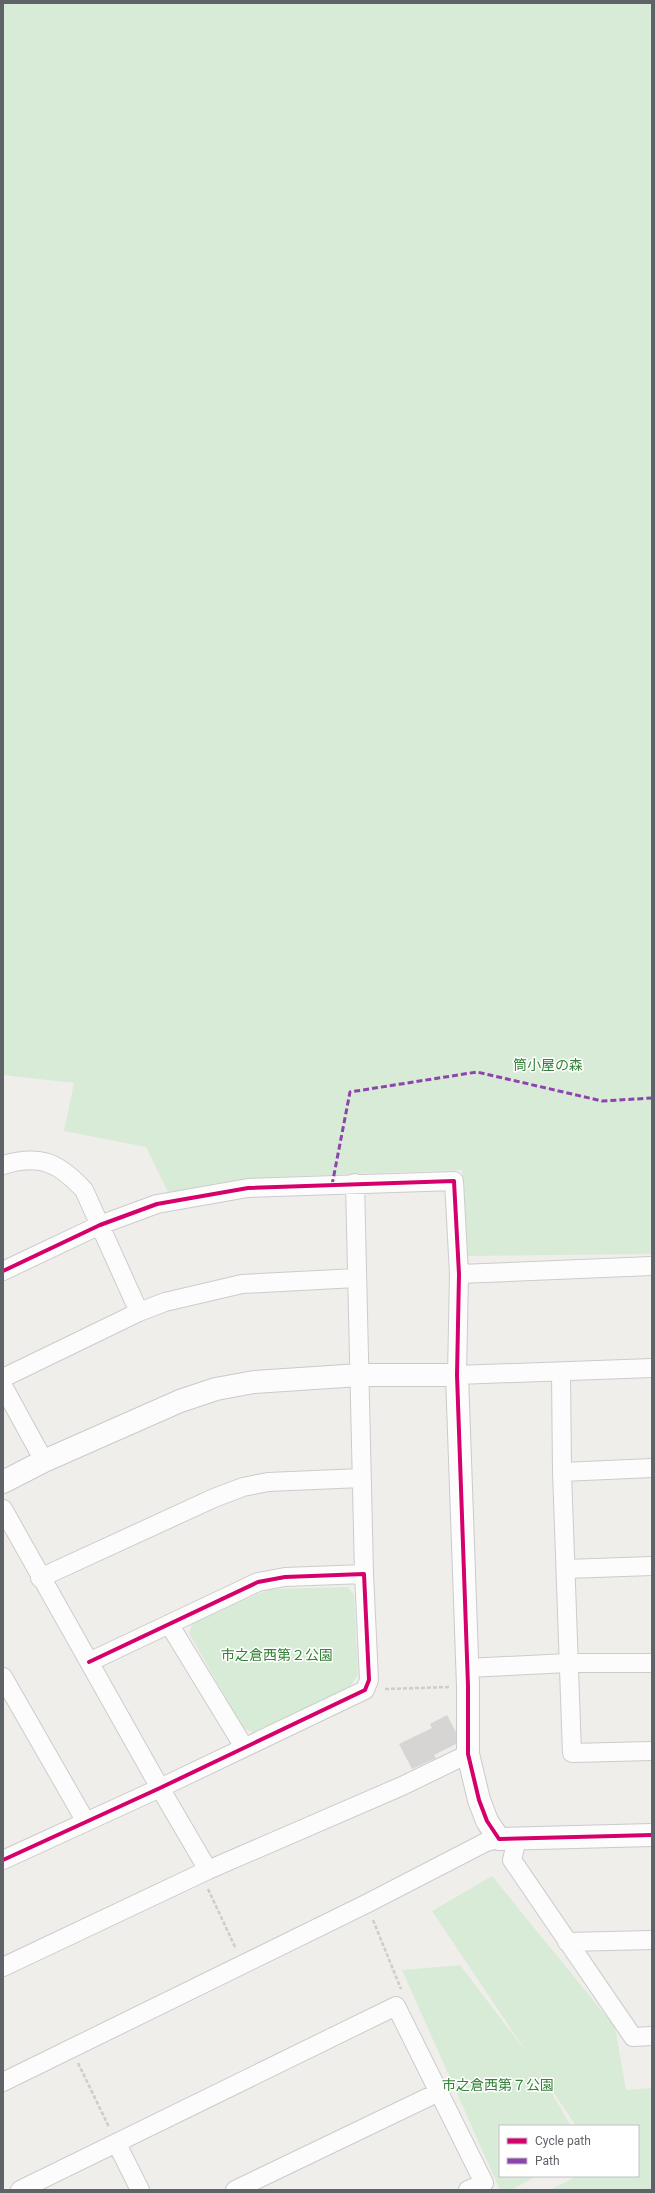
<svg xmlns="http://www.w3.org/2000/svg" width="655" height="2193" font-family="Roboto,'Noto Sans JP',sans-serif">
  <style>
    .green { fill: #d8ebd6 }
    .building { fill: #d6d5d3 }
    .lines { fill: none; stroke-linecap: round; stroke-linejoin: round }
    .street-casing { stroke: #cbcccc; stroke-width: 20 }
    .secondary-casing { stroke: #cacacb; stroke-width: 24 }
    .path { stroke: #cacfcc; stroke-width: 2.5; stroke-dasharray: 4 2; stroke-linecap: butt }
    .street { stroke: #fdfcfc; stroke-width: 18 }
    .secondary { stroke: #fdfcfc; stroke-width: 22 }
    .quiet { stroke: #8e44ad; stroke-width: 3; stroke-dasharray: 6 3; stroke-linecap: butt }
    .cycleway-casing { stroke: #fff; stroke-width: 6 }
    .cycleway { stroke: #d6006c; stroke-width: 4 }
    .labels { text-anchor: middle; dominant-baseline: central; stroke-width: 3; stroke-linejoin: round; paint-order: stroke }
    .park-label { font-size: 14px; fill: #348238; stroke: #fff }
  </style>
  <rect width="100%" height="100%" fill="#efeeea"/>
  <!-- green -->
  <path class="green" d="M3,3h649v1251l-184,2 -6,-86 -163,6 -131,16 -22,-45 -82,-16 10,-48 -71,-8z
    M348,1587l6,8 4,80 -11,16 -90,43 -14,-6 -54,-95 4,-11 77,-33z
    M492,1876l123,151 11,63 26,-2v102h-102l27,-14h61v-50h-62l-39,-58 34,58h-71v50h37l-26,14h-11l-98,-220 58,-5 67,88 -95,-142z"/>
  <!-- building -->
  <path class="building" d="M447,1715l9,17v12l-22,11 2,3 -24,11 -13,-25 33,-16 -2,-4z"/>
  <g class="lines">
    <!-- street casing -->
    <g class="street-casing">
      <path id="street" d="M3,1165c37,-11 55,-3 81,25l55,122 -136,66
        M355,1183l9,391
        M3,1271l97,-46 57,-21 91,-16 206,-7 5,93 -2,101 195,-7
        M459,1274l193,-8
        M139,1312l26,-10 77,-18 114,-6
        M561,1372l1,100 10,281 80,-2
        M3,1386l41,75
        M562,1472l90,-4
        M3,1509l157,279 48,82
        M566,1569l86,-3
        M40,1578l174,-80 29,-11 25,-5 93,-4
        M169,1624l75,123
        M467,1668l101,-5h84
        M3,1677l83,145
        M517,1839l-5,21 121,177 19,-1
        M3,1860l157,-72 205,-98 4,-10 -5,-106 -79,3 -27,5 -169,80
        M567,1942l85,-2
        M3,1967l205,-97 194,-84 66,-32
        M3,2082l363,-178 120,-62 13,-3
        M117,2144l23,46
        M20,2190l376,-184 88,177 -16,7
        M235,2190l204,-98"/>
    </g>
    <!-- secondary casing -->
    <g class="secondary-casing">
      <path id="secondary" d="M3,1482l41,-21 136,-60 36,-12 38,-7 106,-7h97l11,311v68l11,46 8,21 12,18 153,-4"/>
    </g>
    <!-- path -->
    <path class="path" d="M385,1689l65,-2
      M208,1889l28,60
      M373,1920l28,69
      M78,2063l31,64"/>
    <!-- street -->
    <use href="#street" class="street"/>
    <!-- secondary -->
    <use href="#secondary" class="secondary"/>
    <!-- quiet -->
    <path class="quiet" d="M332,1185l18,-93 127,-20 125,29 50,-3"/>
    <!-- cycleway casing -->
    <g class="cycleway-casing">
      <path id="cycleway" d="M3,1271l97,-46 57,-21 91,-16 206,-7 5,93 -2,101 11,311v68l11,46 8,21 12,18 153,-4
        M3,1860l157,-72 205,-98 4,-10 -5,-106 -79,3 -27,5 -169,80"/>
    </g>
    <!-- cycleway -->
    <use href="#cycleway" class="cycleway"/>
  </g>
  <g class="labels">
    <!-- park labels -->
    <g class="park-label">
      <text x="548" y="1065">筒小屋の森</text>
      <text x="277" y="1655">市之倉西第２公園</text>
      <text x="498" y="2085">市之倉西第７公園</text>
    </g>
  </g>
  <!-- border -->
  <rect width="655" height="2193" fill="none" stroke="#5f6368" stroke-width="8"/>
  <!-- legend -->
  <rect x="499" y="2125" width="140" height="52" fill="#ffffff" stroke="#bfc1c3"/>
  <rect x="507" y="2138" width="20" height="6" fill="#d6006c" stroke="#bfc1c3"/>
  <text x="535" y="2145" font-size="12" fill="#5f6368">Cycle path</text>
  <rect x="507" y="2158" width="20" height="6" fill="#8e44ad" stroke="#bfc1c3"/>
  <text x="535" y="2165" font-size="12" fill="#5f6368">Path</text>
</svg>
